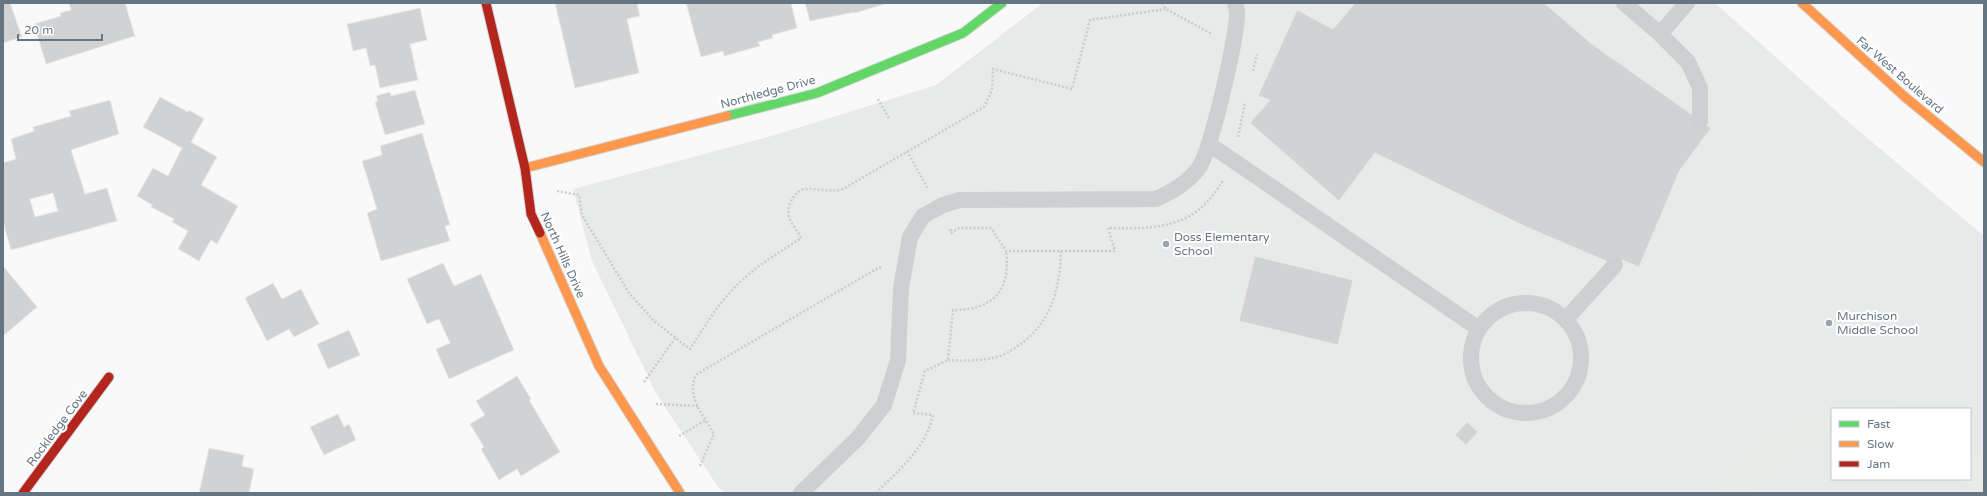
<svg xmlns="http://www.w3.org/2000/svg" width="1987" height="496" font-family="'Varela Round',sans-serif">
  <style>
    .built { fill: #e8e9e9; fill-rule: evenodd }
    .green { fill: #e8ebe6 }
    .building { fill: #d0d2d3; stroke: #e8e8e8; fill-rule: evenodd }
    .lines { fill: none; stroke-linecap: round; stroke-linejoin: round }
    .fast-casing { stroke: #d5d6d7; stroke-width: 11 }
    .slow-casing { stroke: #d5d6d7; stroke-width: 11 }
    .jam-casing { stroke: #d5d6d7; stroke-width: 11 }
    .path { stroke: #cbcccd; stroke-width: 2.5; stroke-dasharray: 2 2; stroke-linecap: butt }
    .lane { stroke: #cecfd0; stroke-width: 16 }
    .fast { stroke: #63d668; stroke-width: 9 }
    .slow { stroke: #ff974d; stroke-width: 9 }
    .jam { stroke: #b3261e; stroke-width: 9 }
    .poi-dot { fill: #99a4ac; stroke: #fff; stroke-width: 1.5 }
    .labels { text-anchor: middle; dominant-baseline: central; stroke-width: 4; stroke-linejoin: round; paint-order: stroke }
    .street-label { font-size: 12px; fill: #657683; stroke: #fff }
    .poi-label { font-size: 12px; fill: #657683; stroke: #fff; text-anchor: start }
  </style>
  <rect width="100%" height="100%" fill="#f9f9f9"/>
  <!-- built -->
  <path class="built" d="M1043,3h672l138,123 131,110v257h-1259l-7,-6 -61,-92 -65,-134 -19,-72 202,-54 161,-50zM1832,409h138v70h-138z"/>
  <!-- green -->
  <path class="green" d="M1866,404l32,5h-66v28c-38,12 -55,26 -80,56h-38l36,-43 35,-25 23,-10 28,-9z
    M1970,447l14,14v32h-10l-11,-14h7z"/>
  <!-- building -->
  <path class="building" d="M3,3h7l12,34 -19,6z
    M69,3h56l10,33 -89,28 -12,-40 27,-8 -1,-3 11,-3z
    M555,3h82l3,13 -13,3 12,54 -64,15z
    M686,3h105l6,25 -25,7 1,3 -15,4 2,4 -36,10 -1,-5 -22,6z
    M805,3h83l-33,10v-1l-45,9z
    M1355,3h189l48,41 119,84 -31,42 -41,97 -17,-7 -2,7 -96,-41 -149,-73 -36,48 -89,-78 20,-23 -12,-4 39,-86 36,19z
    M420,8l7,32 -17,4 8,36 -38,8 -5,-23 -5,1 -4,-18 -13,3 -6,-27z
    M415,90l10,34 -40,11 -10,-33 3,-1 -2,-5 14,-4 1,4z
    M160,97l28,15 1,-2 15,9 -13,23 26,15 -16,28 37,21 -21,38 -6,-4 -12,21 -21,-12 10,-18 -16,-9 2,-3 -23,-12 1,-2 -15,-9 16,-28 15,8 14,-28 -39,-21z
    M110,100l9,34 -48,16 14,44 22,-6 10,33 -106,29 -8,-29v-58l13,-4 -5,-20 23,-8 -1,-4 38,-11 -2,-5zM53,193l5,18 -23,6 -5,-18z
    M422,133l28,92 -5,1 5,15 -69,20 -14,-48 10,-4 -15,-48 20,-6 -2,-9z
    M1255,256l98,24 -15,65 -99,-24z
    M443,263l11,23 27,-12 33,76 -65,29 -13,-30 14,-6 -11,-24 -12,5 -20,-45z
    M3,266l34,41 -34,29z
    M273,283l9,16 19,-10 18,35 -25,13 -5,-8 -22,12 -22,-43z
    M349,330l11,25 -32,14 -11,-25z
    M517,376l14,23 -2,1 31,52 -39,24 -4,-7 -18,11 -18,-31 3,-2 -14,-23 15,-9 -9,-14z
    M338,414l6,13 5,-3 7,16 -32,15 -14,-28z
    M1467,422l11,10 -12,13 -11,-10z
    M209,448l35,7 -2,11 12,3 -5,24h-50z"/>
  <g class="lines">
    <!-- fast casing -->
    <g class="fast-casing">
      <path id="fast" d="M727,116l90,-23 146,-60 39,-30"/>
    </g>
    <!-- slow casing -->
    <g class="slow-casing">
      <path id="slow" d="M1802,3l103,94 79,65
        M525,168l202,-52
        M540,233l59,133 81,127"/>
    </g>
    <!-- jam casing -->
    <g class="jam-casing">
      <path id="jam" d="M486,3l39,165 6,46 9,19
        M23,493l86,-116"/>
    </g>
    <!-- path -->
    <path class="path" d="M1162,3l4,6 46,25
      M1253,71l4,-17
      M878,99l12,21
      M1238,137l7,-34
      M907,151l21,38
      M557,191l22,4 3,20 47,78 25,28 36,28c14,-21 27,-44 45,-62 19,-20 44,-34 66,-49 -3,-7 -11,-15 -12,-22 -3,-10 6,-26 16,-27 14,-1 24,4 38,0l141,-82 8,-17 1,-21 79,20 18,-69 76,-11
      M950,229l1,4 8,-5h32l15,23h109l-7,-23c50,1 87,1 115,-48
      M948,360c17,1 33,1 49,-3 8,-2 15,-7 22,-12 32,-22 41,-56 42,-94
      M644,382l32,-45
      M656,404l42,2
      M679,436l27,-16
      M700,466l14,-32c-10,-18 -30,-40 -17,-60l181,-106 4,-1
      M876,493c23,-23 50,-45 57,-78l-20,-2 12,-42 23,-11 5,-50c40,0 58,-19 53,-59"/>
    <!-- lane -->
    <path class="lane" d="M1624,3l36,31 27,-31
      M1660,34l28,28 12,26v33
      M1209,144l270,185
      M1471 358a55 55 0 1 1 110 0a55 55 0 1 1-110 0Z
      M1566,319l49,-54
      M801,493l57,-55 26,-33 14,-45 3,-72 9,-51 13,-21 20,-11 16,-5 197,-1c17,-8 30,-15 42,-30 13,-17 40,-135 39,-157 0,-3 -2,-6 -2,-9"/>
    <!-- fast -->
    <use href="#fast" class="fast"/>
    <!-- slow -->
    <use href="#slow" class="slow"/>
    <!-- jam -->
    <use href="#jam" class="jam"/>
  </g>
  <!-- markers -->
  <g class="poi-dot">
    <circle cx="1166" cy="244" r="4"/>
    <circle cx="1829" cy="323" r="4"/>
  </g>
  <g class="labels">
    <!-- street labels -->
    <g class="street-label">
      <text transform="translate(1900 75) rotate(41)">Far West Boulevard</text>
      <text transform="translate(768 92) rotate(-15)">Northledge Drive</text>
      <text transform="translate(563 255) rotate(66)">North Hills Drive</text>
      <text transform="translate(57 428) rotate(-53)">Rockledge Cove</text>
    </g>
    <!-- poi labels -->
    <g class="poi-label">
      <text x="1174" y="237">Doss Elementary<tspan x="1174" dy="14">School</tspan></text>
      <text x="1837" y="316">Murchison<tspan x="1837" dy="14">Middle School</tspan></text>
    </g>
  </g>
  <!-- border -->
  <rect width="1987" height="496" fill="none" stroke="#657683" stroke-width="8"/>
  <!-- legend -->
  <rect x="1831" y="408" width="140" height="72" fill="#ffffff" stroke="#c1c8cd"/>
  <rect x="1839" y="421" width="20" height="6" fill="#63d668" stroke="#c1c8cd"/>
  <text x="1867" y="428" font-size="12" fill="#657683">Fast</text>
  <rect x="1839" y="441" width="20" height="6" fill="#ff974d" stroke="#c1c8cd"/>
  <text x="1867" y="448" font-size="12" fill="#657683">Slow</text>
  <rect x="1839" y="461" width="20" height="6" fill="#b3261e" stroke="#c1c8cd"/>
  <text x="1867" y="468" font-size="12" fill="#657683">Jam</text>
  <!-- scale -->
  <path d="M18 34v6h84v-6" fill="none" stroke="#657683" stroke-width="2"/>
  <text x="24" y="34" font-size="12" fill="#657683" stroke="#ffffff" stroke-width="3" paint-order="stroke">20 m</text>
</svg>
